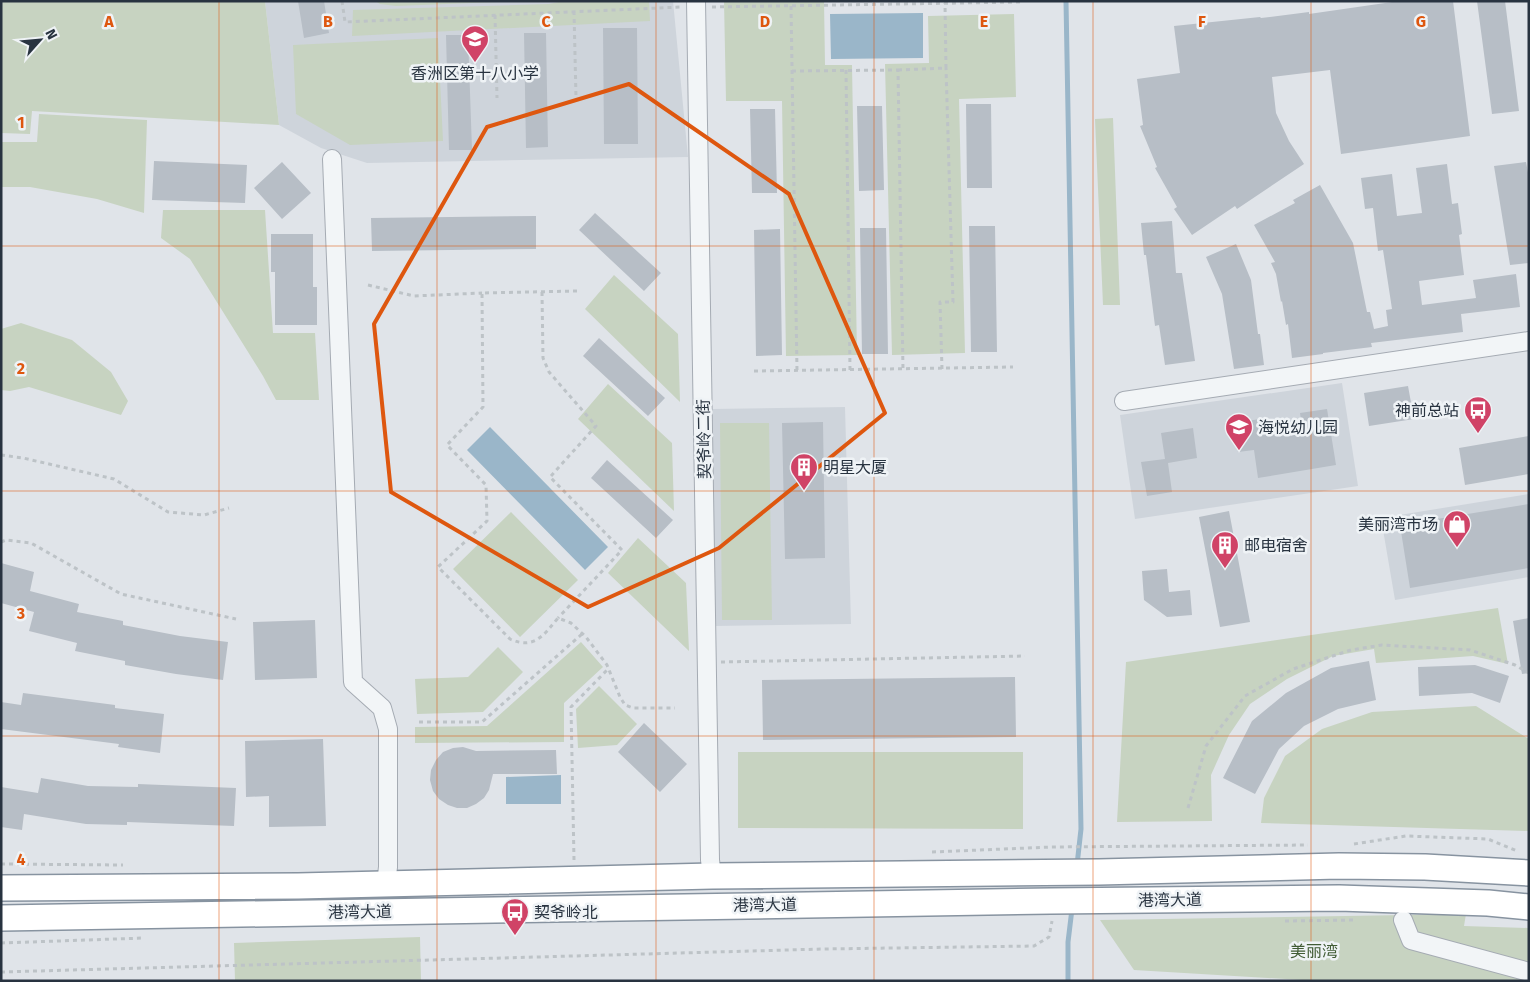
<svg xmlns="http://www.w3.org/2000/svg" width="1530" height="982" font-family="'Fira Sans','Noto Sans SC',sans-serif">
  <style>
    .built { fill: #ced4db }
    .green { fill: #c7d3c1 }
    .water { fill: #9ab6c9 }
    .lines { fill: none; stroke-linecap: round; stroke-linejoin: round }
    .stream { stroke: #9ab6c9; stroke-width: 5 }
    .building { fill: #b7bec6 }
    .minor-casing { stroke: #a5abb3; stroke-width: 20 }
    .highway-casing { stroke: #8793a0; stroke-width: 28 }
    .path { stroke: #bdc3c7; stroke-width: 3; stroke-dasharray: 4 4; stroke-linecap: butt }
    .minor { stroke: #f2f5f7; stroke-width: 18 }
    .highway { stroke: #fff; stroke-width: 25 }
    .marked { fill: none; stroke: #de570f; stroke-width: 4; stroke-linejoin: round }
    .grid { fill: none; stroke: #de570f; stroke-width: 1; stroke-opacity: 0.55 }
    .labels { text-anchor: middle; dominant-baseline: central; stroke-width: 5; stroke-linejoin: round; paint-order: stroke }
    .poi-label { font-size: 16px; fill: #283340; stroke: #eff3f6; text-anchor: start }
    .street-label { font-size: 16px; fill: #283340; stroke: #eff3f6 }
    .park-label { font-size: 16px; fill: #415c35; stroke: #eff3f6 }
    .grid-label { font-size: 16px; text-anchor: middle; font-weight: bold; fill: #de570f; stroke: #eff3f6; stroke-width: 5; stroke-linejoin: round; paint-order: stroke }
  </style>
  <rect width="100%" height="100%" fill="#e0e4e9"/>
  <!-- built -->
  <path class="built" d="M265,1h408l15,156 -321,6 -46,-15 -42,-23z
    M1342,383l16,103 -223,33 -15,-104z
    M845,407l6,217 -137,2 -2,-217z
    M1529,494v83l-134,23 -14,-82z"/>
  <!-- green -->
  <path class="green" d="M1,1h264l14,124 -247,-14 -2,23 -29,-1z
    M375,1h147l-126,5 -16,-2z
    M563,1h86l1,20 -298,15 1,-26 196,-6z
    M724,1h100l1,64h27l5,290 -71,1 -4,-255h-56z
    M1014,14l2,83 -57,2 6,254 -73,2 -7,-291 44,-1 -1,-47z
    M438,38l5,103 -93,4 -54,-31 -3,-69z
    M39,114l108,6 -3,93 -47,-14 -67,-12h-29v-45h36z
    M1113,118l7,187h-17l-8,-186z
    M163,210h102l8,123h42l4,67h-43l-13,-24 -73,-117 -29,-21z
    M614,275l64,59 2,68 -95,-93z
    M21,323l51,17 39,32 17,29 -7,14 -92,-28 -19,4 -9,-1v-61z
    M608,384l64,59 2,68 -96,-92z
    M720,423h49l3,197h-50z
    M511,512l67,68 -58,57 -67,-68z
    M638,538l48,45 3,68 -81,-78z
    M1498,608l10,56 -35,-8 -97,7 -2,-14 -41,7 -46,23 -37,25 -21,31 -18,40 1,46 -95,1 9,-160z
    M581,642l22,25 -39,36v39l-149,1v-16l72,-1z
    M498,647l25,25 -40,40 -66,2 -2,-35 53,-2z
    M599,686l38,38 -20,21 -39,3 -2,-39z
    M1476,706l53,33v92l-268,-8 3,-25 21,-42 37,-27 50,-17z
    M738,752h285v77l-285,-1z
    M1466,914l-2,12 65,2v53h-210l-185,-11 -34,-50z
    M420,937l1,44h-186l-1,-38z"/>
  <!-- water -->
  <path class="water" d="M923,13v45l-92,1 -1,-45z
    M490,427l118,120 -23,23 -118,-120z
    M561,775v29h-55v-27z"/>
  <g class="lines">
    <!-- stream -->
    <path class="stream" d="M1066,1l15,828 -4,36
      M1068,981v-39l4,-33"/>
  </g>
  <!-- building -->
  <path class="building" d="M298,1h26l5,32 -25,5z
    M1399,1h54l17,135 -129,18 -11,-84 -58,7 4,36 13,28 15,23 -67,45 -2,-3 -43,29 -18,-26 3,-2 -22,-39 2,-1 -17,-41 3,-1 -6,-46 43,-6 -6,-47 86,-9 1,1 48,-6v2z
    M1477,1h28l14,110 -27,3z
    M603,28h34l1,116h-34z
    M524,33h22l2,114 -22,1z
    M446,35h22l4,115h-23z
    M966,104h25l1,84h-25z
    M857,106h25l2,84 -25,1z
    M750,109h25l2,84h-25z
    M154,161l93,4 -2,38 -93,-3z
    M282,162l29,31 -29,26 -28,-31z
    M1526,162l3,16v85l-19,2 -16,-99z
    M1447,164l5,40 6,-1 4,31 -3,1 5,40 -45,6 3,24 54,-7 -3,-18 43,-6 4,33 -59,7 2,18 -92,11 1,4 -49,6v1l-31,4 -4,-34 -2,1 -4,-24 -1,1 -5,-28 -5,-11 4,-1 -21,-37 41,-22 -2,-3 27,-15 33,58 14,69h3l4,17 14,-3 -2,-16 6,-1 -9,-59 -5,1 -5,-43 -8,1 -4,-31 31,-4 5,42 25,-3 -6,-45z
    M595,213l66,60 -17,18 -65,-61z
    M536,216v33l-164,2 -1,-33z
    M1172,221l4,52h6l13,88 -30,4 -6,-40 -4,1 -9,-71h-2l-3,-32z
    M969,226h26l2,126h-26z
    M860,228h26l2,126h-26z
    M780,229l2,126 -26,1 -2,-126z
    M271,234h42v53h4v38h-42v-53h-4z
    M1236,244l15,36 7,54h2l4,31 -30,4 -12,-75 -16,-37z
    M599,338l66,60 -17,18 -65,-60z
    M1408,386l6,33 -45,7 -5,-33z
    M1327,409l9,56 -78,13 -4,-28 -16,2 -5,-29 34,-5 3,14 32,-5 -2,-14z
    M823,422l2,136 -40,1 -3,-136z
    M1193,428l4,30 -29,5 4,29 -25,4 -6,-34 24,-3 -4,-26z
    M1529,436v38l-64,11 -6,-37z
    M607,460l66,60 -17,18 -65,-60z
    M1529,504v64l-119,20 -10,-63z
    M1229,511l21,111 -30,5 -21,-110z
    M1,563l33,9 -4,19 49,13 -2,8 46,9v4l57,11 48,6 -5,38 -47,-6 -51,-9v-4l-50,-10 2,-8 -48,-12 5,-19 -33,-9z
    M1167,569l2,23 21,-2 2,25 -25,2 -23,-17 -2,-29z
    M1529,618v55l-7,1 -9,-53z
    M315,620l2,58 -62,2 -2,-58z
    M1369,661l7,39 -38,9 -34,17 -25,23 -24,45 -32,-16 29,-57 34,-28 45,-25z
    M1475,665l34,11 -9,27 -28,-10 -53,3 -1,-29z
    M1015,677l1,60 -253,3 -1,-60z
    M23,693l92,12v3l49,6 -4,39 -42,-6 1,-3 -118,-15v-27l20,3z
    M644,723l43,41 -27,28 -42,-40z
    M323,739l3,87 -57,1v-31l-23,1 -1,-56z
    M463,747l13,4 80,-1 1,24h-64l-4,16 -5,8 -8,6 -9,4h-10l-9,-3 -9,-6 -6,-8 -3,-11 1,-10 5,-10 7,-8 10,-4z
    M41,778l47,8 50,1v-3l98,4 -2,38 -107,-4v3l-41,-1 -62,-10 -2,16 -21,-3v-40l37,6z"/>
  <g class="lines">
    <!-- minor casing -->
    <g class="minor-casing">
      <path id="minor" d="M696,1l14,859 2,16
        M332,159l21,523 29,26 6,21v138l-2,17
        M1124,401l405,-60
        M1403,920l8,20 118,32"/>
    </g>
    <!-- highway casing -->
    <g class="highway-casing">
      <path id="highway" d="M1,888l297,-2 414,-10 387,-4 240,-6 86,1 104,6
        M1,918l1050,-17 288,-3 149,5 41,4"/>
    </g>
    <!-- path -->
    <path class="path" d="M342,1l3,21 336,-15
      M791,6l6,365
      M712,7l310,-5
      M574,11l2,87
      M495,15l2,83
      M846,70l4,300
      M898,70l48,-2 -1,-65
      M792,71l106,-1 5,300
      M368,285l46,11 68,-3
      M577,291l-95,2 1,114 -36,38 39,40 1,36 -49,46 72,72c24,11 34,-4 48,-21l13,5 15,14 21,28 13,32 5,8 8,3h42
      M542,292l1,66 6,14 47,54 -46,51 72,73 -64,68
      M942,369l-2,-67h13l-7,-234
      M754,371l259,-4
      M1,455l22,3 91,21 54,33 36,3 25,-7
      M1,542l5,-2 25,3 90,51 115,25
      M721,662l304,-6
      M419,722h63l100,-88
      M1188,808l18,-62 39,-50 48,-27 58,-19 31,-5 88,5 45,15 14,8
      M1354,844l52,-8 82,3 29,12
      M932,852l119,-5 257,-2
      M574,860l-3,-153 37,-38
      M1,864l122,1
      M1285,921l71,-1
      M1,943l143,-5
      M1,972l822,-23 211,-3 15,-9 3,-16"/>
    <!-- minor -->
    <use href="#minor" class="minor"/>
    <!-- highway -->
    <use href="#highway" class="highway"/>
  </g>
  <!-- marked area -->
  <path class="marked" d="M629,84l160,110 96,219 -166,135 -131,59 -197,-115 -17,-168 113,-197z"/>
  <!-- grid -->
  <path class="grid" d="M219,1v980M437,1v980M656,1v980M874,1v980M1093,1v980M1311,1v980M1,246h1528M1,491h1528M1,736h1528"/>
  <!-- icons -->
  <defs>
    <g id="school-pin" transform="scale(1.4375)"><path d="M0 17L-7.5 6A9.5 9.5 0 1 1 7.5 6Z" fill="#d04367" stroke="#eff3f6"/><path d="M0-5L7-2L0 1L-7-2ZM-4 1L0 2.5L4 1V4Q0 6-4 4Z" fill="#fff"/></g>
    <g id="bus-pin" transform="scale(1.4375)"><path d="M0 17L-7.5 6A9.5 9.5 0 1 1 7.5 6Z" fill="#d04367" stroke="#eff3f6"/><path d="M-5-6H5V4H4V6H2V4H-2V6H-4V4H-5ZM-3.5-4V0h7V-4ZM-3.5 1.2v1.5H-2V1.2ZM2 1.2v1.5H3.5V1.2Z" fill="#fff"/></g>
    <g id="building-pin" transform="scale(1.4375)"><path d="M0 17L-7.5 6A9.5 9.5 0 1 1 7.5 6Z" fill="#d04367" stroke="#eff3f6"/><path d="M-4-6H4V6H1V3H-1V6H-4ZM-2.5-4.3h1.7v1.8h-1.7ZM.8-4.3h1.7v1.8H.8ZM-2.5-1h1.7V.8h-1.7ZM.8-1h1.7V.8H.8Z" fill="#fff"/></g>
    <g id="shop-pin" transform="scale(1.4375)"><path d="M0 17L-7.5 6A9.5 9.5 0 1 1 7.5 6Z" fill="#d04367" stroke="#eff3f6"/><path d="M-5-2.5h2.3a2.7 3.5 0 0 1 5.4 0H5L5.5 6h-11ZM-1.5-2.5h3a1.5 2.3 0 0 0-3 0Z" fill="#fff"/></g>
  </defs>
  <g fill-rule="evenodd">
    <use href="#school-pin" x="475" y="39"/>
    <use href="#bus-pin" x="1478" y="410"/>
    <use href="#school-pin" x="1239" y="427"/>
    <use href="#building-pin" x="804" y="467"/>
    <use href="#shop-pin" x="1457" y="524"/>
    <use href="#building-pin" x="1225" y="545"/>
    <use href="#bus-pin" x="515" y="912"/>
  </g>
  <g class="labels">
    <!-- poi labels -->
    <g class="poi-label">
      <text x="475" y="73" text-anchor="middle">香洲区第十八小学</text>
      <text x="1459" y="410" text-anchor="end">神前总站</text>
      <text x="1258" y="427">海悦幼儿园</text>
      <text x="823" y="467">明星大厦</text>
      <text x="1438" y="524" text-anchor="end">美丽湾市场</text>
      <text x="1244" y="545">邮电宿舍</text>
      <text x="534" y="912">契爷岭北</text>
    </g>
    <!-- street labels -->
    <g class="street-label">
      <text transform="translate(704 439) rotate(-91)">契爷岭二街</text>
      <text transform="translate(1170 900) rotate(-1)">港湾大道</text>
      <text transform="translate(765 905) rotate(-1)">港湾大道</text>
      <text transform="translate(360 912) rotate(-1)">港湾大道</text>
    </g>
    <!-- park labels -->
    <g class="park-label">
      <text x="1314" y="951">美丽湾</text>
    </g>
  </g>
  <g class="grid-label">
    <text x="109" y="27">A</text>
    <text x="328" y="27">B</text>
    <text x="546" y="27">C</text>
    <text x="765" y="27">D</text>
    <text x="984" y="27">E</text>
    <text x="1202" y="27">F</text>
    <text x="1421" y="27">G</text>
    <text x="21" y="128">1</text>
    <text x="21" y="374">2</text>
    <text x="21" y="619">3</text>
    <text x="21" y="865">4</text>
  </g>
  <!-- border -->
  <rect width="1530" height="982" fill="none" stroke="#283340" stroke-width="5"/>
  <!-- north arrow -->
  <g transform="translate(40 40) rotate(63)" stroke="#eff3f6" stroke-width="4" paint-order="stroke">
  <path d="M0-4L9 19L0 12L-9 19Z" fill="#283340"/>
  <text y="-8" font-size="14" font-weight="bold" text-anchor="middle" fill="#283340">N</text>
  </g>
</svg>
